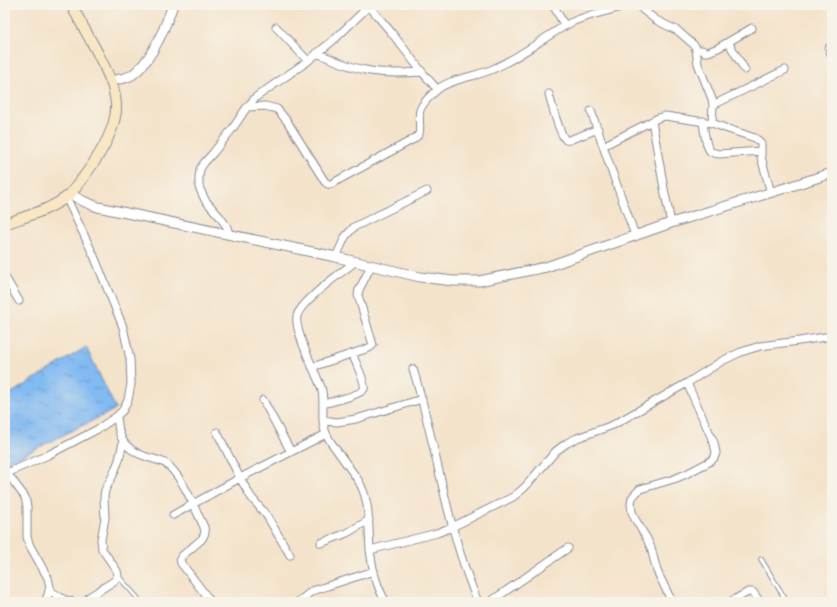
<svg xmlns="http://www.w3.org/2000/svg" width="837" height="607" font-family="Mynerve,sans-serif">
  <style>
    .water { fill: url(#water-ripples); stroke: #4e74a8 }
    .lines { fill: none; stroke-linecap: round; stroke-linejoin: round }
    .service-casing { stroke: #888994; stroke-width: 5.5 }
    .minor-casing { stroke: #888994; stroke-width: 9 }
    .tertiary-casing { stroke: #888994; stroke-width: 11 }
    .secondary-casing { stroke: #888994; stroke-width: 12 }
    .service { stroke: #fff; stroke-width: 3.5 }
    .minor { stroke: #fff; stroke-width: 7 }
    .tertiary { stroke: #fff; stroke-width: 9 }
    .secondary { stroke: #f9e7c3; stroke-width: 10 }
  </style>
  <defs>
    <pattern id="water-ripples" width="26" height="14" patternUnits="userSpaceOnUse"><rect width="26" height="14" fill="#82baf2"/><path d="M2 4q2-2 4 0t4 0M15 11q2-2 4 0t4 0" fill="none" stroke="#6a98c7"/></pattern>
  </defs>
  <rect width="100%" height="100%" fill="#f7f3e8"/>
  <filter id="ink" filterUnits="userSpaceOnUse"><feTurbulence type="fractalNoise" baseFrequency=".025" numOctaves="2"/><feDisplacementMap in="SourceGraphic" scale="8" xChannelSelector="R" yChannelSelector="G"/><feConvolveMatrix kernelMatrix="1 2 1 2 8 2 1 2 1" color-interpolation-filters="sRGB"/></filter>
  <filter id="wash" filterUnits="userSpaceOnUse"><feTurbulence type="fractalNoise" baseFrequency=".012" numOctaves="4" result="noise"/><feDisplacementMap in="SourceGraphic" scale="16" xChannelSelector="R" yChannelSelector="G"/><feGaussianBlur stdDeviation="0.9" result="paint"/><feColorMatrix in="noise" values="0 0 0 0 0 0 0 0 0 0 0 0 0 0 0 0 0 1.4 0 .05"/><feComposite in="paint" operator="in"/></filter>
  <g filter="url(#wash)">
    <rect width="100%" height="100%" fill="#f4e3cb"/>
    <!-- water -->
    <path class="water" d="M86,347l30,62 -111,55v-67z"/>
  </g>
  <g filter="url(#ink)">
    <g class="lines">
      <!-- service casing -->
      <g class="service-casing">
        <path id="service" d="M761,559l26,43
          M118,576l23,26"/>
      </g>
      <!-- minor casing -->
      <g class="minor-casing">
        <path id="minor" d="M553,5l12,21
          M639,5l4,5 13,10 22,11 17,15 1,4 2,14 14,35 1,6 -1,18
          M369,6l22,26 31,40 15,17
          M276,27l32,34
          M728,42l17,28
          M832,45l-3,3 1,3 2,5
          M696,50h6l3,2h3l10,-4 34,-20
          M317,53c16,7 32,14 48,17 19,4 38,3 57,2
          M549,94c2,8 11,42 17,46 2,1 4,0 6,-1l26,-10
          M713,105l72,-35
          M247,107l18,-1 12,3 10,12 38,61 3,2h3l81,-44c3,-2 6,-4 7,-6 2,-5 -1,-17 1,-24 3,-8 12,-16 18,-21 14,-11 39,-12 57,-21 18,-8 35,-20 52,-31 8,-5 15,-10 23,-14 18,-9 38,-11 56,-18
          M591,111l20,58 24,66
          M652,121l13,73 6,29
          M703,121c1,8 2,24 7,30 2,2 6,2 9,3l42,-3
          M603,146l55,-28 7,-2 47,7 13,5 30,10 4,3 2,3v13l10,36
          M229,234l-2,-7 -7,-10 -15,-17 -6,-13v-9l1,-9 4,-6 9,-10 20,-25 14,-21 9,-10 52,-36 28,-23 34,-33
          M336,257l9,-20 9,-10 73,-36
          M355,262c-12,9 -55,40 -58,54 -3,15 18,55 24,71 5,15 -2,35 6,48 2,5 5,9 8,13 8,11 16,22 23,32 13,21 10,46 12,69 2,19 6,37 16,53
          M5,277l14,24
          M312,367l57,-19 4,-3 -15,-50 1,-5 12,-24
          M413,369c24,77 33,159 65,233
          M263,400l28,52
          M323,404c7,-2 38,-9 41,-15 2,-5 -9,-29 -12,-35
          M117,416c1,7 1,15 4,21 4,10 16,17 26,20 8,3 15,3 22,9 16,16 25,41 35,61l1,6 -3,6 -20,17 -2,3 1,4 30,39
          M323,420l14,2 19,-3 66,-20
          M217,432l23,46 11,19 16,19 23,39
          M7,473l18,24 2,10v30l3,9 18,32 2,9 -3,11 -3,4
          M5,474l43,-19 50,-26 19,-13 6,-6 5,-10 3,-16 -1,-25 -7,-32 -29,-71 -28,-59
          M173,515l67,-37 86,-44
          M321,543l26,-10 22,-13
          M370,550l67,-17 15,-6 61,-30 11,-9 32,-37 11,-8 10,-5 36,-13 74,-42 35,-22 19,-9 19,-6 39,-5 33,-5
          M49,590l14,9 10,3
          M88,602l1,-5 25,-16 4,-5 -1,-5 -15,-22 -1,-9 4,-22 -1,-21 1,-7 8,-15 6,-15 4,-18
          M298,602l14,-11 62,-20
          M490,602l78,-54
          M672,602l-15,-31 -6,-23 -4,-9 -12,-20 -3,-7 -1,-8 1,-6 4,-5 4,-4 34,-10 12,-5 23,-12 5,-4 2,-5 -2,-10 -27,-60
          M730,602l18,-10h5l7,10"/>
      </g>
      <!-- tertiary casing -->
      <g class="tertiary-casing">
        <path id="tertiary" d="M110,81c7,-2 16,-2 22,-6 20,-14 33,-47 41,-70
          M70,194l15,8 13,5 238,50 84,20 33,4h26l67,-14 125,-44 111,-34 50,-16"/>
      </g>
      <!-- secondary casing -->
      <g class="secondary-casing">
        <path id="secondary" d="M5,224c21,-8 46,-14 64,-29 4,-3 6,-8 10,-12 14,-18 32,-44 36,-66 2,-8 1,-17 -1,-25 -3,-15 -12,-30 -19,-44 -8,-14 -16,-29 -24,-43"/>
      </g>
      <!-- service -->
      <use href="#service" class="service"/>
      <!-- minor -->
      <use href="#minor" class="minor"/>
      <!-- tertiary -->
      <use href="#tertiary" class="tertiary"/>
      <!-- secondary -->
      <use href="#secondary" class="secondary"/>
    </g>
  </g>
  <!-- margin -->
  <rect width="837" height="607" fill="none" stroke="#f7f3e8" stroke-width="20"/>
</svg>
